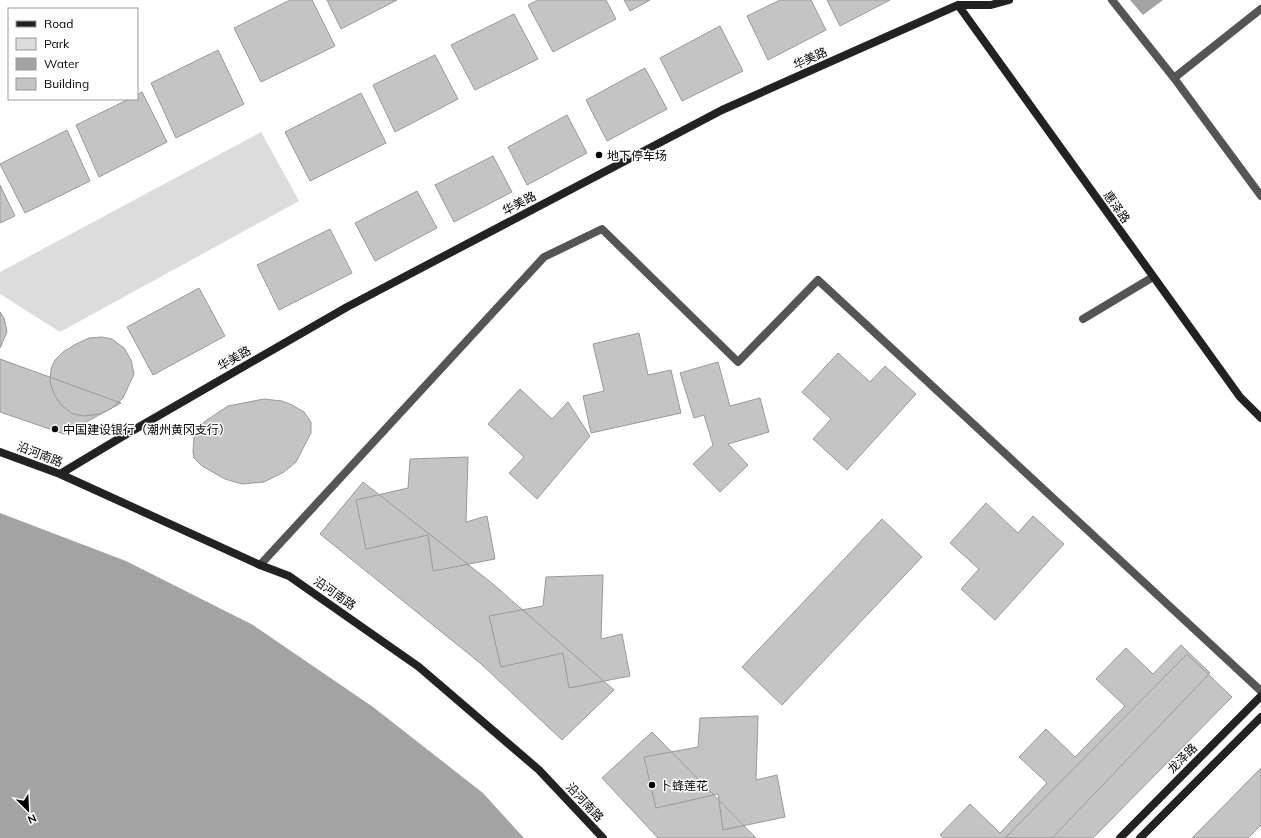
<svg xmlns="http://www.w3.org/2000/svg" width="1261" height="838" font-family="Mulish,'Noto Sans SC',sans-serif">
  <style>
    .green { fill: #dcdcdc }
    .water { fill: #a3a3a3 }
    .building { fill: #c4c4c4; stroke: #999 }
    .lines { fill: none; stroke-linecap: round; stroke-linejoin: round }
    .lane { stroke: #555; stroke-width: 8 }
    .street { stroke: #555; stroke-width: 8 }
    .secondary { stroke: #222; stroke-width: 8 }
    .poi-dot { fill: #000; stroke: #fff; stroke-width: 1.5 }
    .labels { text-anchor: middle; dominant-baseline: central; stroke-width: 3; stroke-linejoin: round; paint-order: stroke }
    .street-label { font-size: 12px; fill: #000; stroke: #fff }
    .poi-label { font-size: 12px; fill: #000; stroke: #fff; text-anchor: start }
  </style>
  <rect width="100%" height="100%" fill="#fff"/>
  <!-- green -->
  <path class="green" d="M261,132l38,69 -239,131 -60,-38v-22z"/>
  <!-- water -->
  <path class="water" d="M1130,0h33l-20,15z
    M0,513l126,48 127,64 120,82 110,86 41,45h-524z"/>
  <!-- building -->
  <path class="building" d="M290,0h22l23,46 -74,36 -27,-54z
    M327,0h70l-56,29z
    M538,0h68l10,19 -63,33 -25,-47z
    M624,0h26l-20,11z
    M780,0h31l15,30 -58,30 -21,-44z
    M827,0h63l-50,26z
    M514,14l24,45 -63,31 -24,-45z
    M720,26l23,45 -61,30 -22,-43z
    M218,50l26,54 -68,34 -25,-55z
    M435,55l23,44 -63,33 -22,-47z
    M645,68l22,41 -60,32 -21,-41z
    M142,92l25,50 -68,35 -23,-52 53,-26h8v-4z
    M361,93l25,50 -76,38 -25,-49z
    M567,115l20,38 -60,32 -19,-38z
    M67,130l23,51 -65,32 -25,-49z
    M493,156l19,36 -58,30 -19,-37z
    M0,185l15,31 -15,7z
    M417,191l20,37 -62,33 -20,-38z
    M330,229l22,44 -73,37 -22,-45z
    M199,288l26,48 -72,39 -26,-48z
    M0,312l4,6 3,14 -7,16z
    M639,333l9,42 23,-5 10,43 -90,20 -8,-37 21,-5 -11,-47z
    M102,337l10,2 12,9 7,12 3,14 -11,24 -11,10 -12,6 -16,2 -11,-2 -12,-9 -7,-11 -4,-12 1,-13 4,-9 8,-8 13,-8 13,-6z
    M838,353l32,29 15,-16 31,28 -69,76 -34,-31 18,-20 -29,-27z
    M0,359l121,44 -57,31 -64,-22z
    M718,362l12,44 30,-8 9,34 -41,12 20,21 -28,27 -27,-28 20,-19 -9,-30 -10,3 -14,-45z
    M520,389l32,30 16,-17 22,34 -53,63 -28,-26 15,-16 -36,-33z
    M264,399l18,2 10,4 12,7 7,10v11l-15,29 -12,10 -20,10 -22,2 -17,-5 -23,-13 -8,-8 -1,-7 1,-13 10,-16 24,-16z
    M468,457l-2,65 21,-6 8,43 -62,12 -5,-36 -62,14 -10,-49 52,-12 2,-29z
    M363,482l130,102 121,106 -52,50 -82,-77 -160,-129z
    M986,503l32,30 15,-17 31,28 -69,76 -34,-31 18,-20 -29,-26z
    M882,519l40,38 -140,148 -40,-38z
    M603,575l-2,64 21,-5 8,42 -61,12 -6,-35 -62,14 -12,-51 54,-10 3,-29z
    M1181,645l29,28 -158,165h-108l-4,-3 30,-31 30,29 47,-50 -28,-26 27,-28 29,28 50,-51 -29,-27 30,-31 27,26z
    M1187,654l45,43 -139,141h-88z
    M758,716l-2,64 21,-5 8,42 -62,13 -5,-36 -62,14 -12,-51 54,-10 2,-29z
    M652,732l104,106h-98l-56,-60z
    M1261,768v57l-13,13h-56z"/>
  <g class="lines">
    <!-- lane -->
    <path class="lane" d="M1083,319l70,-42"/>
    <!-- street -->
    <path class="street" d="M1112,0l62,78 87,-69
      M1174,78l87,118
      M260,565l284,-308 58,-28 136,133 80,-82 443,411"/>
    <!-- secondary -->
    <path class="secondary" d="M958,5l282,392 21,21
      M0,452l60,22 200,91 29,11 130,91 120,103 64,68
      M60,474l65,-39 222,-128 375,-197 236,-105h33l18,-5
      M1120,838l141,-142
      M1140,838l121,-121"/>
  </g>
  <!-- markers -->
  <g class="poi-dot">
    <circle cx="599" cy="155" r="4"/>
    <circle cx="55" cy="429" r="4"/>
    <circle cx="652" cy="785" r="4"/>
  </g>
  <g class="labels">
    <!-- street labels -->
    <g class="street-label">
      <text transform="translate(810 58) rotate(-24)">华美路</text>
      <text transform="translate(519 203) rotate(-28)">华美路</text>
      <text transform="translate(1117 207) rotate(55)">惠泽路</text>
      <text transform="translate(234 358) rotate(-30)">华美路</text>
      <text transform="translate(40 454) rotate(21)">沿河南路</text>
      <text transform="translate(335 593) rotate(35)">沿河南路</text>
      <text transform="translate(1182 758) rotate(-45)">龙泽路</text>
      <text transform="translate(585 802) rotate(47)">沿河南路</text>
    </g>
    <!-- poi labels -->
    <g class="poi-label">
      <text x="607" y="155">地下停车场</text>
      <text x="63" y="429">中国建设银行（潮州黄冈支行）</text>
      <text x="660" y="785">卜蜂莲花</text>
    </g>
  </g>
  <!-- legend -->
  <rect x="8" y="8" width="130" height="92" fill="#ffffff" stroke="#999999"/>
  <rect x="16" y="21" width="20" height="6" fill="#222222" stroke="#999999"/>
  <text x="44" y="28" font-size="12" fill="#000000">Road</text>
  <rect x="16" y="38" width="20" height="12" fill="#dcdcdc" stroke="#999999"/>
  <text x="44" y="48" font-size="12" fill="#000000">Park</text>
  <rect x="16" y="58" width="20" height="12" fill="#a3a3a3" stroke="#999999"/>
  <text x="44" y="68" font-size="12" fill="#000000">Water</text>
  <rect x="16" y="78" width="20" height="12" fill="#c4c4c4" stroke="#999999"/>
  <text x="44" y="88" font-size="12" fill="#000000">Building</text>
  <!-- north arrow -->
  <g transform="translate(28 810) rotate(156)" stroke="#ffffff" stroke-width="3" paint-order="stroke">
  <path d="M0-3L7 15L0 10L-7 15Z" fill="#000000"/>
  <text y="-6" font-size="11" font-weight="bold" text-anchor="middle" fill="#000000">N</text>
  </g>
</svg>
